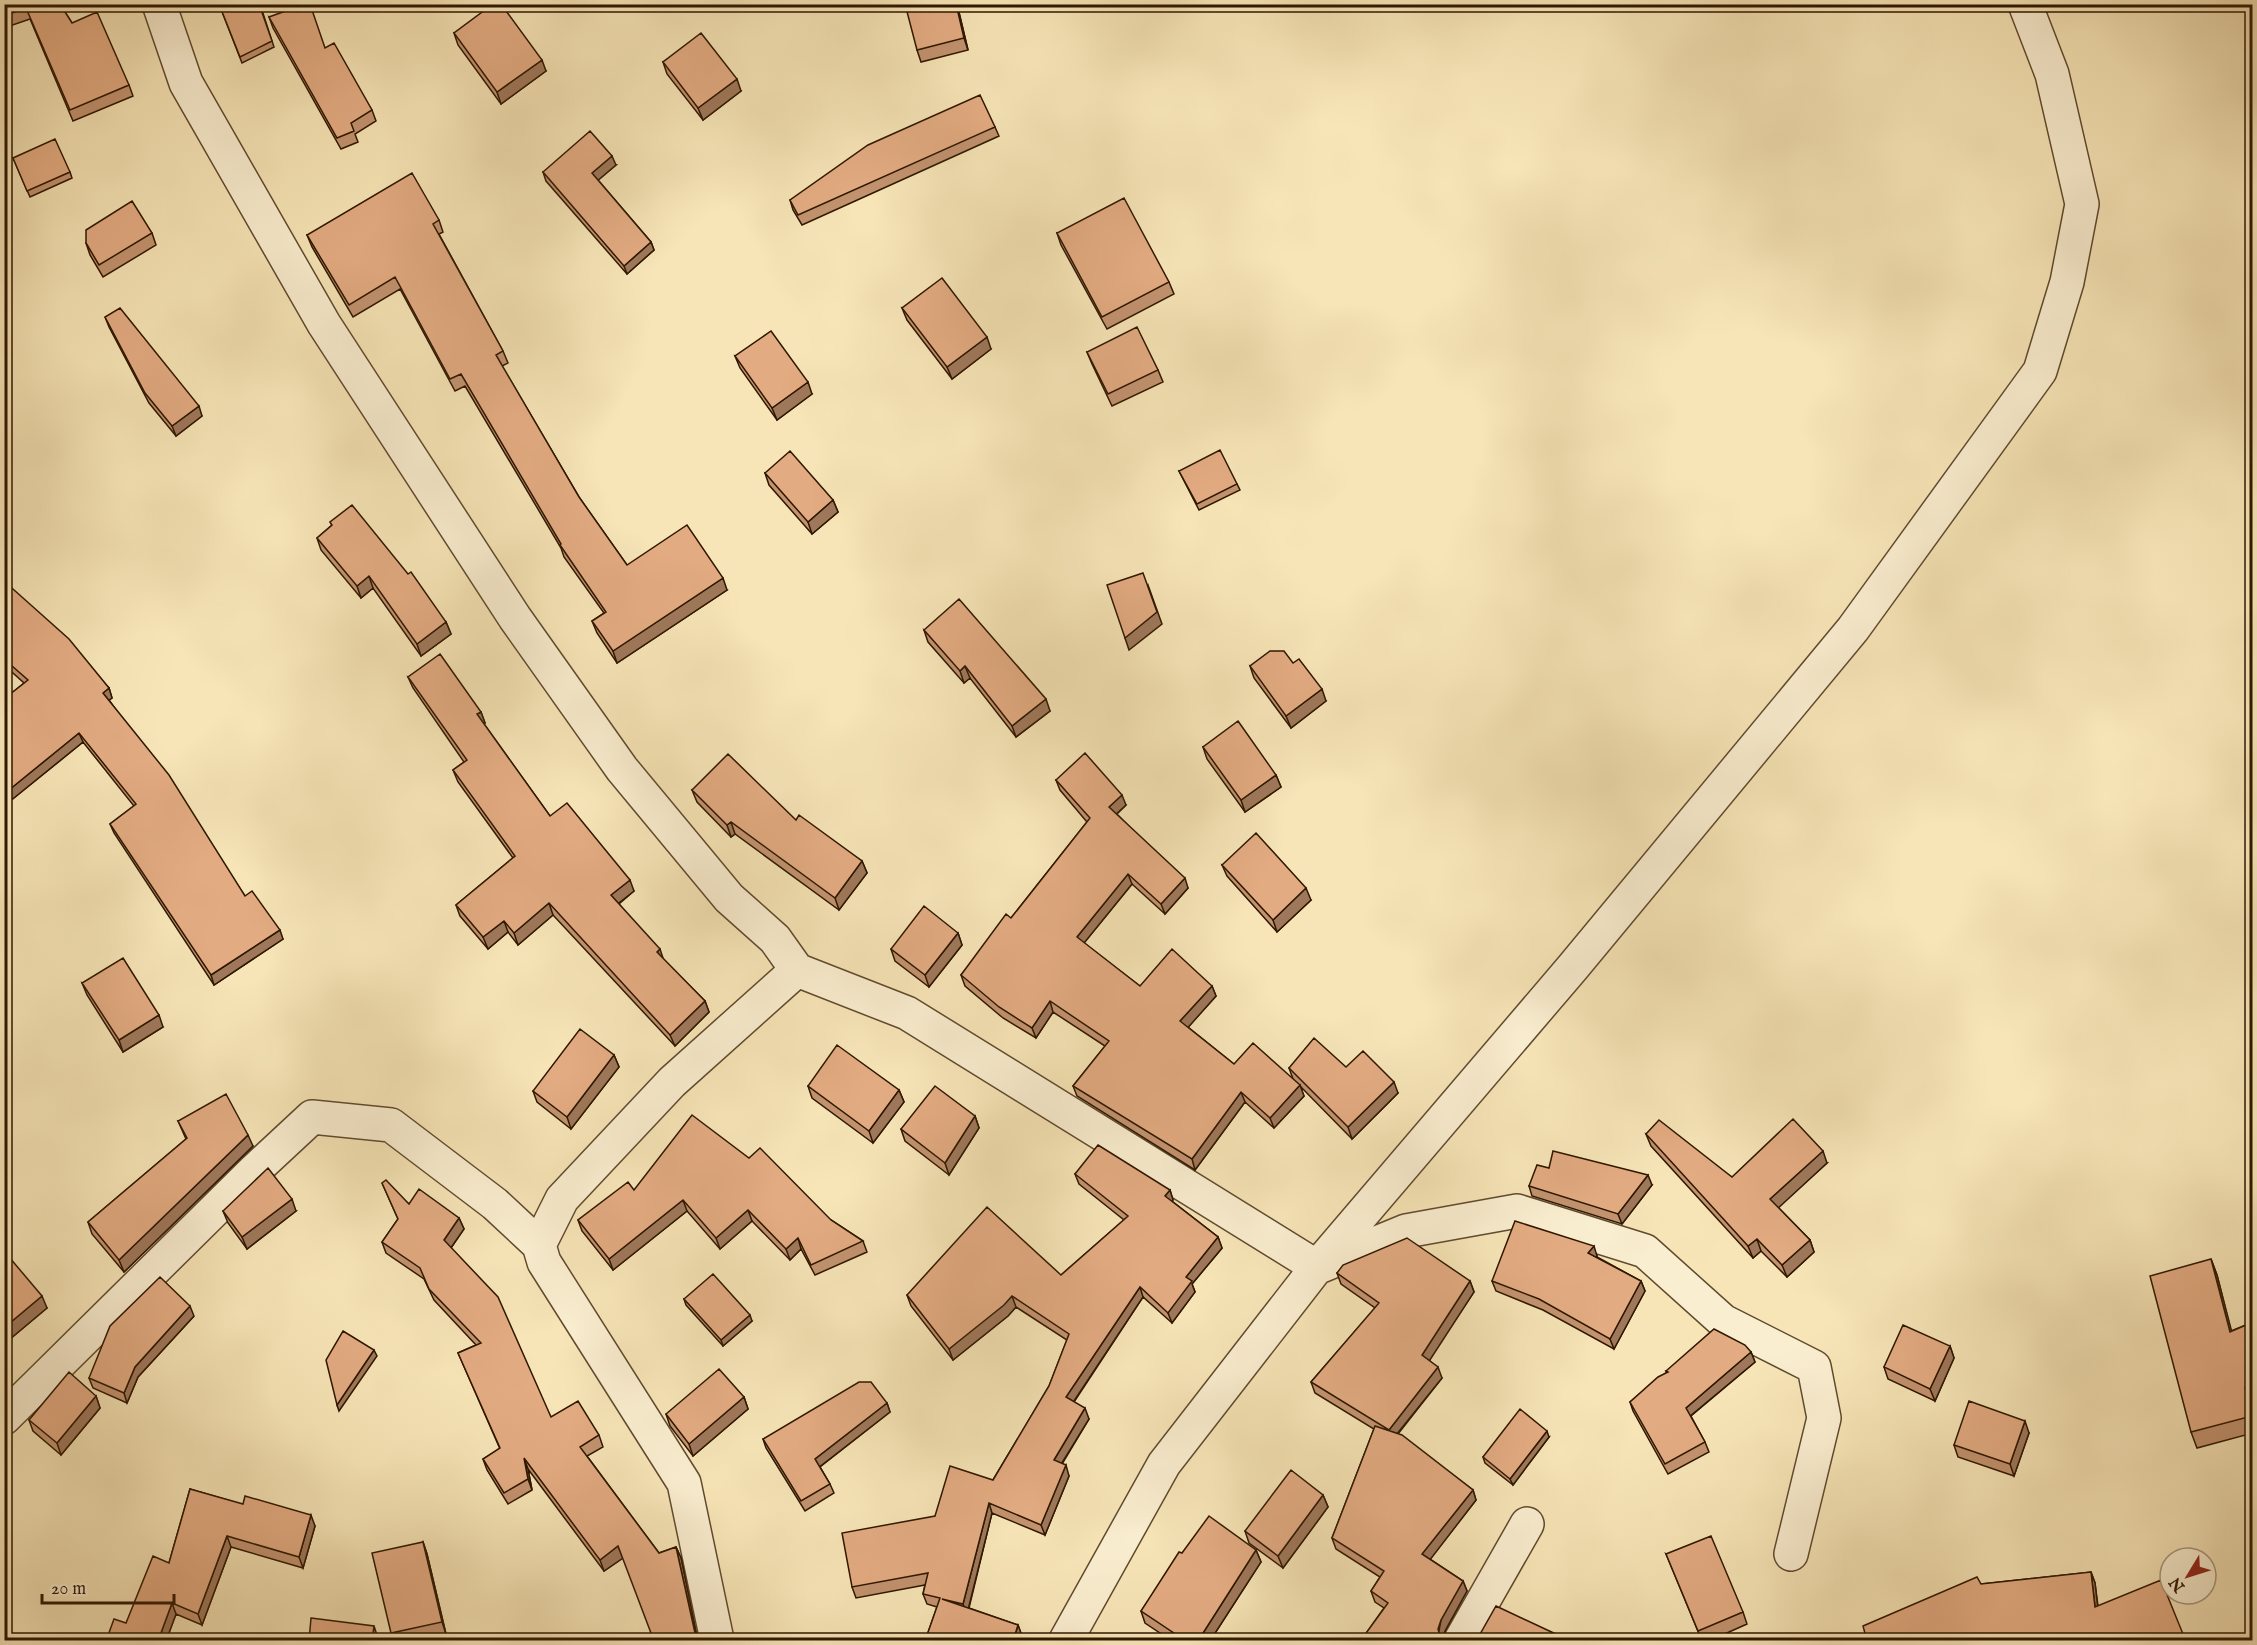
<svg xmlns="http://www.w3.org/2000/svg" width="2257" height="1645" font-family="'IM FELL English',serif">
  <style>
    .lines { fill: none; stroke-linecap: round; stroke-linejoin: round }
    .street-casing { stroke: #604a2e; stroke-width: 36 }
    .street { stroke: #faeed0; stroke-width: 33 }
    .wall { fill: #c39370; stroke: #2e1700; stroke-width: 1.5 }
    .shaded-wall { fill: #9f785b; stroke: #2e1700; stroke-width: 1.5 }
    .building { fill: #e3ab82; stroke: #2e1700; stroke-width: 1.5 }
  </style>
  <rect width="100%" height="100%" fill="#f7e5b7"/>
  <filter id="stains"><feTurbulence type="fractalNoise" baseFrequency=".00333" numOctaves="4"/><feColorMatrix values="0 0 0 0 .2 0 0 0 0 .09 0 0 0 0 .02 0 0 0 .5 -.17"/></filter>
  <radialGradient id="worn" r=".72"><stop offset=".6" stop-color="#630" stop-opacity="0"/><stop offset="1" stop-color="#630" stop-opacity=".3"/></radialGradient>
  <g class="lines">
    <!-- street casing -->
    <g class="street-casing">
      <path id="street" d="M159,4l27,79 138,241 191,294 107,151 107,129 46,41 22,31 110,43 410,254
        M539,1245l23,-46 110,-117 125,-112
        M1321,1266l85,-35 111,-20 128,40 78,70 91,46 10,51 -33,136
        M4,1418l251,-248 57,-53 79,8 104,79 44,41 5,17 140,221 33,157
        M1066,1640l98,-176 153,-197 256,-300 280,-338 187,-258 27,-89 15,-78 -30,-130 -27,-70
        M1461,1640l66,-116"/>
    </g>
    <!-- street -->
    <use href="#street" class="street"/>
  </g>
  <!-- wall -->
  <path class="wall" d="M4,4h56l12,19 57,62 4,11 -60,25 -43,-102 -26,9z
    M219,4h41l14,43 -32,16z
    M957,4l11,46 -47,12 -4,-12z
    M269,17l56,31 47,62 4,11 -21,13 3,8 -17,7 -68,-121z
    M454,33l92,38 -45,33 -43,-59z
    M663,62l78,29 -38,29 -36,-46z
    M995,127l4,9 -197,89 -9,-15 -3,-10z
    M13,158l57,14 2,6 -42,19z
    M616,165l-18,15 53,62 3,8 -27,24 -81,-93 -3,-9z
    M439,220l4,12 -4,2 64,117 5,12 -6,3 77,131 48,68 100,25 -110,73 -20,-30 -5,-12 12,-8 -40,-56 -3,-9 -96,-162 -10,5 -55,-102 -47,28 -41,-70 -5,-12z
    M152,233l4,12 -53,32 -13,-22 -4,-12z
    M1057,233l112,49 5,12 -67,35 -46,-84z
    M902,308l89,41 -39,30 -45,-59z
    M105,317l97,99 -26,20 -27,-33 -40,-76z
    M1087,352l71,18 5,12 -51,24 -20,-42z
    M735,356l77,38 -35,26 -37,-52z
    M1179,471l58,13 3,6 -41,20z
    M765,473l68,27 5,12 -26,22 -43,-49z
    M330,522l116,100 5,12 -30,22 -48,-68 -12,10 -40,-48 -4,-12 15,-13z
    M4,581l105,107 3,10 -3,2 136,196 38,43 -69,46 -100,-152 -4,-9 24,-18 -51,-64 -79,64v-107l20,-16 -20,-18z
    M924,630l126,81 -34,26 -46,-59 -6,5 -36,-41z
    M1250,666l76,35 -35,27 -37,-50z
    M408,677l73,35 4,11 -1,1 66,92 84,75 -15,13 44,55 42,42 4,11 -34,34 -122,-131 -35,30 -10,-13 -20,17 -28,-33 -4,-11 57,-47 -55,-76 -5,-12 11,-8 -51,-74z
    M1203,747l73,28 5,12 -36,25 -38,-53z
    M1056,780l70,25 -9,9 71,74 -23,26 -33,-30 -48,59 56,43h72l4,10 -28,31 46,37 59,15 -4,-11 57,-1 52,26 -46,46 -52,-53 4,10 -30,32 -29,-26 -50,68 -118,-74 -4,-10 32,-40 -52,-34 -17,26 -33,-20 -38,-32 -4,-11 50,-57 76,-96 -27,-32z
    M692,790l104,30 66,41 5,12 -28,37 -104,-76 -4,3 -34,-35z
    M1222,865l89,35 -34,32 -50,-56z
    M958,933l4,12 -33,42 -34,-26 -4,-12z
    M82,983l81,44 -40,25 -36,-57z
    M614,1055l5,12 -48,62 -34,-27 -4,-11z
    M808,1086l91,4 5,12 -31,41 -61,-45z
    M975,1116l4,12 -30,47 -44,-34 -4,-12z
    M178,1121l75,25 -129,126 -32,-38 -4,-12 98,-83z
    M1646,1134l86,43 95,-14 -49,44 32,33 4,12 -27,25 -26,-26 -8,7 -102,-112z
    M1075,1174l95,16 3,10 -1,1 46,36 4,11 -30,36 3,8 -23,31 -29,-26 -69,105 15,17 -27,45 7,12 -24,59 -53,-22 -23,95 49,17 4,11 -2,5h-95l12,-34 -10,-3 -4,-10 2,-9 -69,13 -4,-11 83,-71 58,-36 56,-94 18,-46 -51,-33 -8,9 -55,44 -42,-54 -4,-11 154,-20 63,-55 -45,-36z
    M382,1183l27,21 50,14 5,11 -13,19 100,169 48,18 4,12 -16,9 72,97 17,-6 5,11 16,80 -74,-80 -19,13 -76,-102 4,21 -24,14 -21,-34 -4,-11 17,-10 -42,-96 18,-8 -42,-45 -10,-21 -38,-26 -4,-11 16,-23z
    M1652,1185l-30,39 -90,-28 -3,-10z
    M634,1190l197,30 32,21 4,11 -52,23 -14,-26 -11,11 -38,-39 -32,28 -33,-38 -74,59 -31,-39 -4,-11z
    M223,1211h73l-49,38 -19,-26z
    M4,1251l43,57 -37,31 -6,-6z
    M1597,1256v1l44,24 4,10 -31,58 -71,-39 -47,-19 -4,-10z
    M2211,1259l6,16 14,56 22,-9v82h-2l2,6v23l-56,15 -6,-16z
    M1337,1273l133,8 4,11 -45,68 13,18 -44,56 75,56 3,10 -46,59 33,22 4,10 -22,40 -2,10h-77l-2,-5 20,-28 -9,-6 -4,-11 9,-14 -44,-28 -4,-11 42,-109 -59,-36 -4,-11 64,-74 -34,-24z
    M684,1299l68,22 -29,25 -37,-41z
    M194,1316l-56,61 -11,26 -34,-15 -4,-10z
    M1950,1346l4,12 -19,43 -47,-22 -4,-12z
    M1751,1352l4,10 -64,54 14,26 4,10 -41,22 -35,-63 -3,-9 37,-30 -1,-1z
    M96,1396l4,12 -39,47 -28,-24 -4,-11z
    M744,1397l4,12 -55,47 -23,-30 -4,-12z
    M887,1403l3,9 -70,55 10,17 4,9 -29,18 -39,-63 -3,-9z
    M2029,1433l-15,43 -56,-19 -4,-12z
    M1549,1437l-36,48 -28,-22 -2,-6z
    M190,1489l125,37 -12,42 -72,-21 -29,78 -26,-11 -10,27h-60l20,-18 43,-60z
    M1323,1495l5,12 -45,61 -34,-25 -4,-12z
    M423,1542l4,12 19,80 -30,7h-23l-2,-8z
    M1256,1550l5,12 -51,79h-38l-27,-18 -4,-12 41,-58z
    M1666,1554l77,58 4,12 -38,17h-7z
    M2091,1572l4,11 3,23 85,28 3,7h-319l114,-57z
    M1479,1636l83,5h-81z"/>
  <!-- shaded-wall -->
  <path class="shaded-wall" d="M956,4h1l11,46 -4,-12z
    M542,60l4,11 -45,33 -4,-12z
    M737,79l4,12 -38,29 -5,-12z
    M612,156l4,9 -20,17 -4,-9z
    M651,242l3,8 -27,24 -3,-8z
    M987,337l4,12 -39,30 -5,-12z
    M808,382l4,12 -35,26 -5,-12z
    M199,406l3,10 -26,20 -4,-10z
    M833,500l5,12 -26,22 -4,-12z
    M369,576l4,12 -12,10 -4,-12z
    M723,578l4,12 -110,73 -4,-12z
    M1148,585l14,39 -33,26 -4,-12z
    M446,622l5,12 -30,22 -4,-12z
    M965,666l5,12 -6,5 -4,-12z
    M109,688l3,10 -5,4 -4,-9z
    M1322,689l4,12 -35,27 -5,-12z
    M1046,699l4,12 -34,26 -4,-11z
    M481,712l4,11 -4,3 -4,-12z
    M79,733l4,9 -79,64v-12z
    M1276,775l5,12 -36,25 -4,-12z
    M1122,795l4,10 -13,12 -4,-10z
    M731,822l4,12 -4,3 -4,-12z
    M862,861l5,12 -28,37 -4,-12z
    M1128,874l4,10 -52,64 -3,-11z
    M1185,878l3,10 -23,26 -4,-10z
    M630,880l4,11 -19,15 -4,-11z
    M1306,888l5,12 -34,32 -4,-12z
    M549,903l4,12 -35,30 -4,-12z
    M504,921l4,11 -20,17 -5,-12z
    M280,930l3,9 -69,46 -3,-10z
    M958,933l4,12 -33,42 -4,-12z
    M660,949l4,12 -7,-9z
    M1212,986l4,10 -32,36 -4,-11z
    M705,1001l4,11 -34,34 -5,-11z
    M1050,1001l3,11 -17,26 -4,-10z
    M159,1015l4,12 -40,25 -4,-12z
    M614,1055l5,12 -48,62 -4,-12z
    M1394,1082l4,11 -46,46 -4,-12z
    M1300,1085l4,11 -30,32 -4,-10z
    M899,1090l5,12 -31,41 -4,-12z
    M1241,1092l4,10 -50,68 -3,-11z
    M975,1116l4,12 -30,47 -4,-12z
    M248,1135l5,11 -129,126 -5,-12z
    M1823,1151l4,12 -52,48 -5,-12z
    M1648,1175l4,10 -30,39 -4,-10z
    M1170,1190l3,10 -4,6 -4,-10z
    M292,1199l4,12 -49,38 -5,-12z
    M683,1200l4,11 -74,59 -4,-11z
    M748,1210l4,11 -32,28 -4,-11z
    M459,1218l5,11 -16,23 -4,-12z
    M1218,1237l4,11 -30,36 3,8 -23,31 -4,-10 18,-36z
    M798,1238l3,11 -11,11 -4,-11z
    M1757,1239l4,12 -8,7 -5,-12z
    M1810,1240l4,12 -27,25 -5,-12z
    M1594,1246l3,10 -5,7 -4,-10z
    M2211,1259l6,16 19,73 -6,-16z
    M1470,1281l4,11 -48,74 -4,-11z
    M1641,1281l4,10 -31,58 -4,-10z
    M1140,1287l3,10 -73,110 -4,-10z
    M42,1296l5,12 -37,31 -5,-12z
    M1012,1296l4,11 -8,9 -55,44 -4,-11z
    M190,1306l4,10 -56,61 -11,26 -3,-10 11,-26z
    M750,1315l2,6 -29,25 -2,-6z
    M1950,1346l4,12 -19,43 -5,-12z
    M374,1350l3,6 -38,55 -2,-6z
    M1751,1352l4,10 -66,55 -3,-9z
    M1438,1367l4,11 -50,62 -3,-10z
    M2245,1388l8,22v6z
    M96,1396l4,12 -39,47 -4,-12z
    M744,1397l4,12 -55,47 -4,-12z
    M887,1403l3,9 -72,56 -3,-9z
    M1085,1408l4,11 -32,52 -3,-11z
    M2025,1421l4,12 -15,43 -4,-12z
    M1547,1431l2,6 -36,48 -3,-6z
    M524,1458l4,11 4,21 -4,-11z
    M1066,1465l3,11 -24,59 -4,-10z
    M1473,1490l3,10 -50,65 -4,-11z
    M1323,1495l5,12 -45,61 -5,-12z
    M989,1503l3,10 -25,101 -4,-10z
    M311,1515l4,11 -12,42 -4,-11z
    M227,1536l4,11 -29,78 -4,-11z
    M423,1542l4,12 19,80 -4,-12z
    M618,1546l5,12 -19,13 -4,-11z
    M676,1547l5,11 17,83 -3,-8z
    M1256,1550l5,12 -51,79h-12z
    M2091,1572l4,11 4,35 -4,-11z
    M1463,1581l4,10 -22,40 -2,10h-6l4,-21z
    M172,1603l4,11 -10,27h-8z
    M1018,1625l4,11 -2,5h-7z
    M374,1626l3,9 -1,6h-4z"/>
  <!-- building -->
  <path class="building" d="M4,4h56l12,19 25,-11 32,73 -59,25 -44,-102 -22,8z
    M219,4h40l13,37 -32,16z
    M305,4h5l15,44 9,-5 38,67 -21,13 3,8 -17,7 -68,-121z
    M493,4h8l41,56 -45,32 -43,-59z
    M905,4h51l8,34 -47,12z
    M701,33l36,46 -39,29 -35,-46z
    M980,95l15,32 -197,88 -8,-15 78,-55z
    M590,131l22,25 -20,17 59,69 -27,24 -81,-94z
    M55,139l15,33 -43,19 -14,-33z
    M412,173l27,47 -6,4 70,127 -7,4 83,142 48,68 60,-40 36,53 -110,73 -21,-30 14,-9 -46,-67 1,-1 -100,-170 -11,5 -55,-102 -46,28 -42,-70z
    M1124,198l45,84 -67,35 -45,-84z
    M132,201l20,32 -53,32 -13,-22v-13z
    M942,278l45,59 -40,30 -45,-59z
    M120,308l79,98 -27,20 -27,-33 -40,-76z
    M1137,327l21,43 -50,24 -21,-42z
    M771,331l37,51 -36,26 -37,-52z
    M1220,450l17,34 -40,20 -18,-33z
    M790,451l43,49 -25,22 -43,-49z
    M352,505l56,69 3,-2 35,50 -29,22 -48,-68 -12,10 -40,-48 15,-13 -2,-3z
    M1143,573l14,39 -32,26 -18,-53z
    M4,581l65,58 40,49 -6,5 66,82 76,121 7,-5 28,39 -69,45 -101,-151 26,-20 -57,-71 -75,61v-95l24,-19 -24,-21z
    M959,599l87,100 -34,27 -47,-60 -5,5 -36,-41z
    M1270,651h14l9,12 6,-4 23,30 -36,27 -36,-50z
    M440,654l41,58 -4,2 73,102 17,-13 63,77 -19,15 49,54 -3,3 48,49 -35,34 -121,-132 -35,30 -10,-12 -21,16 -27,-32 59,-49 -62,-86 14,-10 -59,-83z
    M1238,721l38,54 -35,25 -38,-53z
    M1085,753l37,42 -13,12 76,71 -24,26 -33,-30 -51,63 63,49 32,-37 40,37 -32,35 54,43 19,-21 47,42 -30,33 -29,-26 -49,67 -119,-73 36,-45 -59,-40 -18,27 -33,-21 -38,-32 45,-61 5,4 79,-100 -34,-38z
    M728,754l68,66 3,-5 63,46 -27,37 -104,-76 -4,3 -35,-35z
    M1256,833l50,55 -33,32 -51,-55z
    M924,906l34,27 -33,42 -34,-26z
    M123,958l36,57 -40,25 -37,-57z
    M580,1029l34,26 -47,62 -34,-26z
    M1314,1038l32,29 17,-16 31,31 -46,45 -59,-59z
    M837,1045l62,45 -30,41 -61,-45z
    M935,1086l40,30 -30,47 -44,-34z
    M226,1094l22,41 -129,125 -31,-38 99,-84 -9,-17z
    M692,1115l57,43 11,-10 71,72 32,21 -52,24 -13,-27 -12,11 -38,-39 -32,28 -33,-38 -74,59 -31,-39 50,-38 6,8z
    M1793,1119l30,32 -53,48 40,41 -28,25 -25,-26 -9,7 -102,-112 13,-14 73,57z
    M1098,1145l72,45 -5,6 53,41 -32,40 6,4 -24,32 -28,-26 -74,110 19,11 -31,52 12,5 -25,60 -52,-22 -26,101 -21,-5 76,26 -5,16h-88l15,-43 -17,-4 5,-21 -76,14 -10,-54 93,-17 15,-50 43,14 56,-94 20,-52 -57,-38 -8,9 -55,44 -42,-54 80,-88 74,68 67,-59 -53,-42z
    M1553,1151l95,24 -30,39 -89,-28 8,-21 12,3z
    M268,1168l24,31 -50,38 -19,-26z
    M386,1180l23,24 10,-15 40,29 -15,22 54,57 53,120 27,-16 21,34 -19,12 79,106 17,-6 19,86 4,8h-45l-36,-95 -18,14 -76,-102 4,21 -24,14 -21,-34 17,-11 -42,-95 23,-10 -52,-54 -9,-21 -38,-26 16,-23 -16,-36z
    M1515,1221l79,25 -6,7 53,28 -31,58 -71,-40 -47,-18z
    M1407,1238l63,43 -48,74 16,12 -49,63 -78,-48 68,-79 -42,-30 6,-8z
    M4,1251l38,45 -37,31 -1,-1z
    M2211,1259l19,73 23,-10v63l-8,3 7,28 -61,16 -41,-156z
    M713,1274l37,41 -29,25 -37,-41z
    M160,1277l30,29 -55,61 -11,26 -35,-15 21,-52z
    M1903,1325l47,21 -20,43 -46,-22z
    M1714,1329l31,16 6,7 -65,56 19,34 -40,22 -35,-62 28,-25 10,-5 -2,-1z
    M343,1331l31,19 -37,55 -11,-45z
    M719,1369l25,28 -55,47 -23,-30z
    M69,1372l27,24 -39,47 -28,-23z
    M859,1382h12l16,21 -72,56 15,25 -29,17 -38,-62z
    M1969,1401l56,20 -15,43 -56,-19z
    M1520,1409l27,22 -37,48 -27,-22z
    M1375,1426l27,9 71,55 -51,64 41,27 -22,39 -3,9 2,7 -3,5h-66l-7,-5 24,-33 -17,-12 13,-20 -52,-33z
    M1291,1470l32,25 -45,61 -33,-25z
    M190,1489l53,15 2,-8 66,19 -12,42 -72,-21 -29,78 -26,-11 -14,38h-52l8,-22 12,4 27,-67 16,7z
    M1209,1516l47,34 -58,91h-12l-45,-30 38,-59 3,1z
    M1711,1536l32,76 -45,19 -32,-77z
    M423,1542l19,80 -51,11 -19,-80z
    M2091,1572l4,35 66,-27 22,54 -17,7h-299l-4,-15 114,-49 4,7z
    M1496,1606l64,30 -2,5h-70l-9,-5z
    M311,1618l63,8 -2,15h-63z"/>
  <!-- margin -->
  <rect width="2257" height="1645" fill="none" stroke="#f7e5b7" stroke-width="24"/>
  <rect x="6" y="6" width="2245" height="1633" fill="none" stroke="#2e1700" stroke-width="3"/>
  <rect x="12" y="12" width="2233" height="1621" fill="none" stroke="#2e1700" stroke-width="1.5"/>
  <!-- north arrow -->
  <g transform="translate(2188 1576) rotate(232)"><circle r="28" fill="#faeed0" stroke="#a8987d" stroke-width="1.5"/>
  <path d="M0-4.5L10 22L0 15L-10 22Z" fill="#8f2418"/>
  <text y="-9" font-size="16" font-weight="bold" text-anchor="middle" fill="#2e1700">N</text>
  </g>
  <!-- scale -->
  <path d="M42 1594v9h132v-9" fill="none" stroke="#2e1700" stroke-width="3"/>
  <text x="51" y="1594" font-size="18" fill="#2e1700" stroke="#faeed0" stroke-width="4.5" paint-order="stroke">20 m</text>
  <rect width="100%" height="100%" filter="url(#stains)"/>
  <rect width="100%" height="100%" fill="url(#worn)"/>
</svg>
